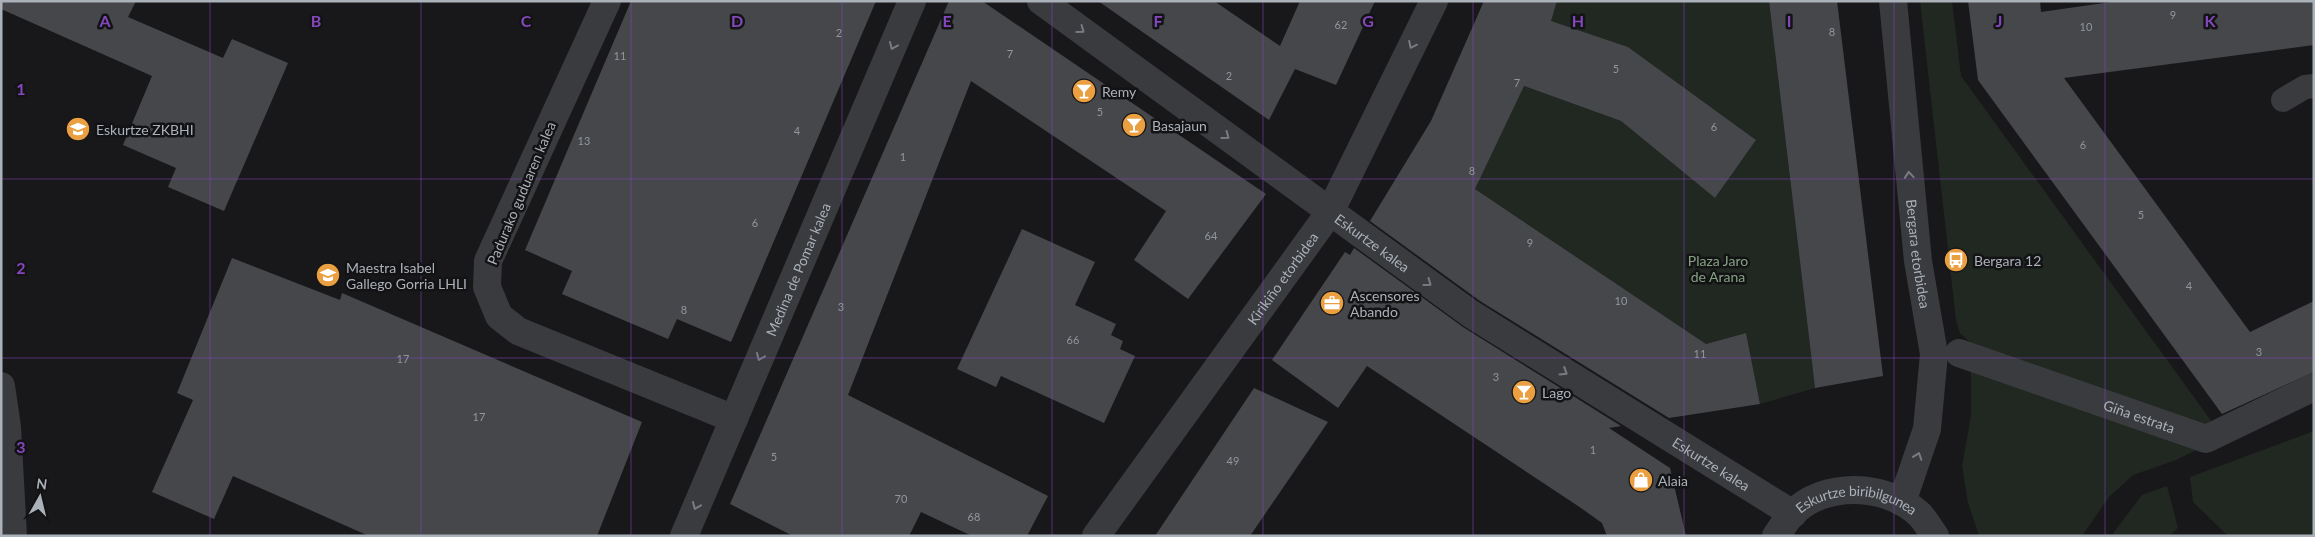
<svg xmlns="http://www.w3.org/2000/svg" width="2315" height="537" font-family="Lato,sans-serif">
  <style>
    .green { fill: #202821 }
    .building { fill: #45474a }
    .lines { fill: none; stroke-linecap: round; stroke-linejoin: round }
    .lane { stroke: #393b3f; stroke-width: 24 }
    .street { stroke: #393b3f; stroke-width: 28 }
    .oneway { stroke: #787c82 }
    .grid { fill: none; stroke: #8547be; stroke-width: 1; stroke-opacity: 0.55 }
    .labels { text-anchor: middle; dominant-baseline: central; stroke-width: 5; stroke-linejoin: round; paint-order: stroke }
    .number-label { font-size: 11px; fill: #92969d }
    .poi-label { font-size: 14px; fill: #abb1b9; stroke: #131315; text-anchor: start }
    .street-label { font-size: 14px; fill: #abb1b9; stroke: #131315 }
    .park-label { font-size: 14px; fill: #85a383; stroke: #131315 }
    .grid-label { font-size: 16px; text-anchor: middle; font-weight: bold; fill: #8547be; stroke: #131315; stroke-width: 5; stroke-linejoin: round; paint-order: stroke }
  </style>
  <rect width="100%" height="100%" fill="#18181a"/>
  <!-- green -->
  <path class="green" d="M1483,1h40l31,11 3,-11h212l46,387 -55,16 -14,-71 -40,11 -231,-155 48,-103 98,35 94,77 41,-58 -128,-93 -75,-25 -5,13 -68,-25z
    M1920,1h32l9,75 251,346 -11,5 -227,-81 -14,-13 -4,-13z
    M1971,370l229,78 -24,12 -43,15 -24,22 -27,39h-103l-11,-33 -6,-37 9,-50z
    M2314,431v105h-86l-35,-34 -3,-25z
    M2167,486l11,42 -9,8h-58l31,-41z"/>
  <!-- building -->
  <path class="building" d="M1,1h135l-8,16 95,41 9,-19 56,24 -64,148 -56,-24 8,-19 -53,-23 29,-69 -151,-67z
    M631,1h245l-145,341 -54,-23 -9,20 -106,-45 10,-23 -47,-21z
    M949,1h33l284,193 -78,105 -54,-39 32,-49 -195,-130 -123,314 200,101 -21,40h-55l-51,-24 -12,24h-116l-63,-32z
    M1098,1h116l66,45 20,-45h75l-39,84 -41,-16 -26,51z
    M1484,1h73l-6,20 77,26 128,93 -41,58 -94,-77 -97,-35 -49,103 231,155 40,-11 14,71 -91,14 -189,-117 -110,-80 61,-100z
    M1769,1h68l46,375 -68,12z
    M1968,1h72l1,11 77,-11h196v44l-250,33 186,254 64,-31v71l-92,42 -244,-334z
    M1022,229l73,33 -20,43 41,19 -5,11 12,6 -3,8 15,7 -31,67 -103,-47 -5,11 -39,-18z
    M1354,248l109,79 158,99 -12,2 61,40 16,68h-79l-5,-13 -21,-15 -214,-142 -29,42 -66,-48 73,-108 5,3z
    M232,258l108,42 2,-7 300,129 -45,114h-228l-136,-60 -19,43 -62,-27 41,-92 -16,-7z
    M1254,388l74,34 -78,114h-95z"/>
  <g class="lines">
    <!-- lane -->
    <path class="lane" d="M2283,100l22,-13 9,-1"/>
    <!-- street -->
    <g class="street">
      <path d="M607,1l-119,260 -1,26 12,29 19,15 216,88"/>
      <path id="s1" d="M1041,1l430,313 322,200"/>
      <path id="s2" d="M1893,1l25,260 16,93 -7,75 -25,73"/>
      <path id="s3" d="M1959,353l247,86 108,-52"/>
      <path d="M1,386l6,41 6,109"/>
      <path id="s4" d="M684,536l228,-535"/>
      <path id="s5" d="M1096,536l234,-324 104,-211"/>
      <path id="s6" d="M1776,536c5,-7 10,-16 16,-22 32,-33 94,-31 127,0 6,6 11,15 16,22"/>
    </g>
  </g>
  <!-- one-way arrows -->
  <defs><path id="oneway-chevron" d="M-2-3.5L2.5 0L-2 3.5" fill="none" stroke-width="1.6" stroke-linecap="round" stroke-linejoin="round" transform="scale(1.25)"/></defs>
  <g class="oneway">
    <use href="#oneway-chevron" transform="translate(1081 30) rotate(36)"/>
    <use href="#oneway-chevron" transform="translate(1412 45) rotate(116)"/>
    <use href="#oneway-chevron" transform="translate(893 46) rotate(113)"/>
    <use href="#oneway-chevron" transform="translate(1226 136) rotate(36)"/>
    <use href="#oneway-chevron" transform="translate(1909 175) rotate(-95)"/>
    <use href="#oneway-chevron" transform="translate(1428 283) rotate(36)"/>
    <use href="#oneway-chevron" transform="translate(760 357) rotate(113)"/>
    <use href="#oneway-chevron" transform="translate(1564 372) rotate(32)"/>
    <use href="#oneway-chevron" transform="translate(1918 456) rotate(-71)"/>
    <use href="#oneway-chevron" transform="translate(696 506) rotate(113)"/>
  </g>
  <!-- grid -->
  <path class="grid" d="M210,1v535M421,1v535M631,1v535M842,1v535M1052,1v535M1263,1v535M1473,1v535M1684,1v535M1894,1v535M2105,1v535M1,179h2313M1,358h2313"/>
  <!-- icons -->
  <defs>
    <g id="bar-disc" transform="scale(1.25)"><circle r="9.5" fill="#ea9f41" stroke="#131315"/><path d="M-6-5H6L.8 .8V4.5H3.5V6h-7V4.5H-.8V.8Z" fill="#fff"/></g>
    <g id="university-disc" transform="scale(1.25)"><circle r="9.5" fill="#ea9f41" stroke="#131315"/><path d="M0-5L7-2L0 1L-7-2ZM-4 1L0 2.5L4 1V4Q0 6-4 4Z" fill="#fff"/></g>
    <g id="bus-disc" transform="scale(1.25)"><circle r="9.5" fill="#ea9f41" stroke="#131315"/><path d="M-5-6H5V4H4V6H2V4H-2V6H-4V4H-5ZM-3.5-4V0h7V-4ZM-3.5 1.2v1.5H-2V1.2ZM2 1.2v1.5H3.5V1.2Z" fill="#fff"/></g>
    <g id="school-disc" transform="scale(1.25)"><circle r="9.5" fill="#ea9f41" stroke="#131315"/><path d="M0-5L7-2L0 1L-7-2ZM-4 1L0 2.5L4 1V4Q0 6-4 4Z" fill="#fff"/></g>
    <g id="office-disc" transform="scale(1.25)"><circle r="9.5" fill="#ea9f41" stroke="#131315"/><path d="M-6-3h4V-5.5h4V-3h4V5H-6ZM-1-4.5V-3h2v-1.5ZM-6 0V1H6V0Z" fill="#fff"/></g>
    <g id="shop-disc" transform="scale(1.25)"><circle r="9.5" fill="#ea9f41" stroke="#131315"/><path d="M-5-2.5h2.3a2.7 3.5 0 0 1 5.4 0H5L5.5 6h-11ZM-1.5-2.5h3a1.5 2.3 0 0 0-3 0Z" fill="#fff"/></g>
  </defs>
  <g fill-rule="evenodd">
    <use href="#bar-disc" x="1084" y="91"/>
    <use href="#bar-disc" x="1134" y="125"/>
    <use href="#university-disc" x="78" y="129"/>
    <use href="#bus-disc" x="1956" y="260"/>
    <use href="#school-disc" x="328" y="275"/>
    <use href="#office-disc" x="1332" y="303"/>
    <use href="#bar-disc" x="1524" y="392"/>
    <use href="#shop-disc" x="1641" y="480"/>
  </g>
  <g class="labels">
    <!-- number labels -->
    <g class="number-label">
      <text x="2173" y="14">9</text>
      <text x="1341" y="24">62</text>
      <text x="2086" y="26">10</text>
      <text x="1832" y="31">8</text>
      <text x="839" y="32">2</text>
      <text x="1010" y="53">7</text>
      <text x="620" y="55">11</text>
      <text x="1616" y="68">5</text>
      <text x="1229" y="75">2</text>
      <text x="1517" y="82">7</text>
      <text x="1100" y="111">5</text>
      <text x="1714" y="126">6</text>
      <text x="797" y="130">4</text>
      <text x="584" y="140">13</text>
      <text x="2083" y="144">6</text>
      <text x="903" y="156">1</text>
      <text x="1472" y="170">8</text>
      <text x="2141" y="214">5</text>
      <text x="755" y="222">6</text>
      <text x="1211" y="235">64</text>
      <text x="1530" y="242">9</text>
      <text x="2189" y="285">4</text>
      <text x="1621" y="300">10</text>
      <text x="841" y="306">3</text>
      <text x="684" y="309">8</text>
      <text x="1073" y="339">66</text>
      <text x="2259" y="351">3</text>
      <text x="1700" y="353">11</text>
      <text x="403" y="358">17</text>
      <text x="1496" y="376">3</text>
      <text x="479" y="416">17</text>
      <text x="1593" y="449">1</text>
      <text x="774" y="456">5</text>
      <text x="1233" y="460">49</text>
      <text x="901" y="498">70</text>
      <text x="974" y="516">68</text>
    </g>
    <!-- poi labels -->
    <g class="poi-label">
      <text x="1102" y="91">Remy</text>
      <text x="1152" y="125">Basajaun</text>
      <text x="96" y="129">Eskurtze ZKBHI</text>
      <text x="1974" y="260">Bergara 12</text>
      <text x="346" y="267">Maestra Isabel<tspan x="346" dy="16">Gallego Gorria LHLI</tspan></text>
      <text x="1350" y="295">Ascensores<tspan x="1350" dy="16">Abando</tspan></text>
      <text x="1542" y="392">Lago</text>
      <text x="1658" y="480">Alaia</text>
    </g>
    <!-- street labels -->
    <g class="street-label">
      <text transform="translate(521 193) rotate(-67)">Padurako guduaren kalea</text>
      <text stroke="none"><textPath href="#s1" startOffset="410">Eskurtze kalea</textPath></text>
      <text stroke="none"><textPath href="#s2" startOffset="254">Bergara etorbidea</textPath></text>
      <text stroke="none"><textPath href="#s4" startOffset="290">Medina de Pomar kalea</textPath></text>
      <text stroke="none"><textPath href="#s5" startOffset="318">Kirikiño etorbidea</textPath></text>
      <text stroke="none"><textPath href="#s3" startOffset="191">Giña estrata</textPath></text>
      <text stroke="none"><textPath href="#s1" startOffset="815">Eskurtze kalea</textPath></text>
      <text stroke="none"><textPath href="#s6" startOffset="98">Eskurtze biribilgunea</textPath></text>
    </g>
    <!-- park labels -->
    <g class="park-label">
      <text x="1718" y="260">Plaza Jaro<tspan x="1718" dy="16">de Arana</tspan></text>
    </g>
  </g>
  <g class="grid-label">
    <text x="105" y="27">A</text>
    <text x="316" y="27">B</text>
    <text x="526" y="27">C</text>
    <text x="737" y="27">D</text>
    <text x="947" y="27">E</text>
    <text x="1158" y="27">F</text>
    <text x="1368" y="27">G</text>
    <text x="1578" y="27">H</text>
    <text x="1789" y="27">I</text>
    <text x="1999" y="27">J</text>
    <text x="2210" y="27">K</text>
    <text x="21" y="95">1</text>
    <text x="21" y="274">2</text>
    <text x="21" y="453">3</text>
  </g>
  <!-- border -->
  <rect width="2315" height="537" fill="none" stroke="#abb1b9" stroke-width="5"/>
  <!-- north arrow -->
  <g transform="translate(40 497) rotate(8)" stroke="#131315" stroke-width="4" paint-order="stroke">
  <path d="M0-4L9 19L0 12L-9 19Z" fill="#abb1b9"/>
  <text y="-8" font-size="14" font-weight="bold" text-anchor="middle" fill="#abb1b9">N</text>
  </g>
</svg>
